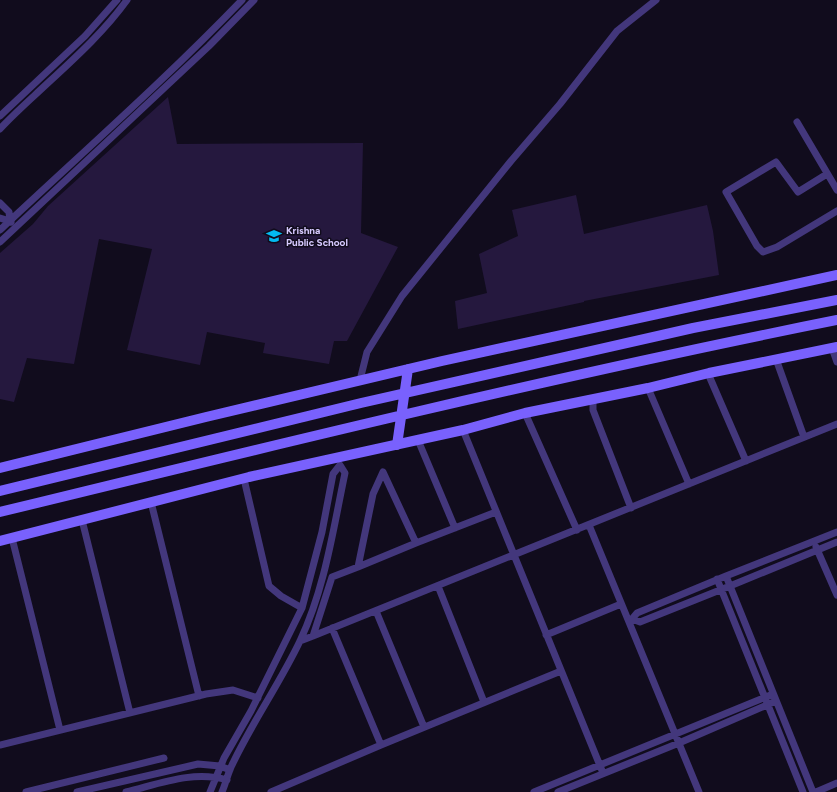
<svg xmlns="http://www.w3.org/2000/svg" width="837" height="792" font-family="Figtree,sans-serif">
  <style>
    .building { fill: #25183e }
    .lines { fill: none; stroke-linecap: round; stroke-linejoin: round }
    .street { stroke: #43377c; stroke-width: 7 }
    .secondary { stroke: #7961fd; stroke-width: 10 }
    .labels { text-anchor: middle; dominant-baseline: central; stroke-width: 3; stroke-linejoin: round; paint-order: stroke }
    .poi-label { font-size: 10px; font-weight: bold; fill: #d6c9fe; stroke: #110c1d; text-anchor: start }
  </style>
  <rect width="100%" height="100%" fill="#110c1d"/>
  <!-- building -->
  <path class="building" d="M168,97l9,47 186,-1 -2,90 37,14 -51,94h-13l-5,23 -66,-11 2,-10 -58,-11 -7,33 -73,-15 25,-101 -53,-10 -25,125 -47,-6 -13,44 -14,-3v-146l33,-29 15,-18z
    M576,195l8,39 123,-29 6,26 6,44 -135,26v1l-126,27 -3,-28 32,-8 -8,-39 39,-18 -6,-26z"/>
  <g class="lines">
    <!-- street -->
    <path class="street" d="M0,116l85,-80 32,-36
      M797,122l40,68
      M0,129c11,-12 23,-23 35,-34 32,-30 66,-59 92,-95
      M827,174l-29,18 -22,-30 -50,30 31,54 6,6 14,-5 60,-36
      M0,203l9,9 1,9 1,1
      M0,218l10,3
      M0,230c81,-76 165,-150 242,-230
      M0,242l209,-196 45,-46
      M832,348l5,14
      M776,359l28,78
      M709,373l1,5 36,83
      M360,380l7,-28 35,-56 109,-135 49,-57 57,-73 39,-31
      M648,388l41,96
      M593,400v10l38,98
      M525,413l52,117
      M463,430l140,343
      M418,440l37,88
      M244,479l25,107 12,10 21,12
      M151,502l48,194
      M82,520l48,193
      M589,525l110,267
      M12,538l48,192
      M816,547l21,48
      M358,567l58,-24
      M726,576l111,-44
      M717,579l86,213
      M438,586l46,116
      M376,611l48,116
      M332,628l49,117
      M546,635l75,-31
      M313,636l524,-212
      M300,641l13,-5 19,-59 26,-10 15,-73 10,-22 33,71 80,-31
      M0,745l206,-51 27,-4 25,8
      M26,792l138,-34
      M77,792l121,-28 22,2 10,4
      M126,792c33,-8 67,-22 101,-12
      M210,792l14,-34 27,-47 51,-103 20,-76 11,-58 7,-9 5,8c-12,57 -20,115 -45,168 -20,42 -47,80 -67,122 -5,9 -7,20 -11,29
      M271,792l110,-47 180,-74
      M534,792l239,-98
      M558,792l121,-49 97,-42
      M813,792l-83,-206 -4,-10 -89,37 -5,6 8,3c30,-12 60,-24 90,-36l107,-44
      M816,792l21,-9"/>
    <!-- secondary -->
    <path class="secondary" d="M397,445l11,-76
      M0,468l206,-51 236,-56 395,-86
      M0,491l361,-88 332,-75 144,-28
      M0,512c278,-68 556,-136 837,-192
      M0,541l249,-64 214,-47 62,-17 123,-25 61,-15 128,-26"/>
  </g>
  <!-- icons -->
  <defs>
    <g id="school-bare" transform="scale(1.2)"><path d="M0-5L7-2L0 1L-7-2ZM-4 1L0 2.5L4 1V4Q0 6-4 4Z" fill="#03baf0" stroke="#110c1d" stroke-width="2.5" paint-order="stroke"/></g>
  </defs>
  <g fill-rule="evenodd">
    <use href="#school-bare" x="274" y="236"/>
  </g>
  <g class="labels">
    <!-- poi labels -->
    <g class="poi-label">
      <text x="286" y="230">Krishna<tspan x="286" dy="12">Public School</tspan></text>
    </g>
  </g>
</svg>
